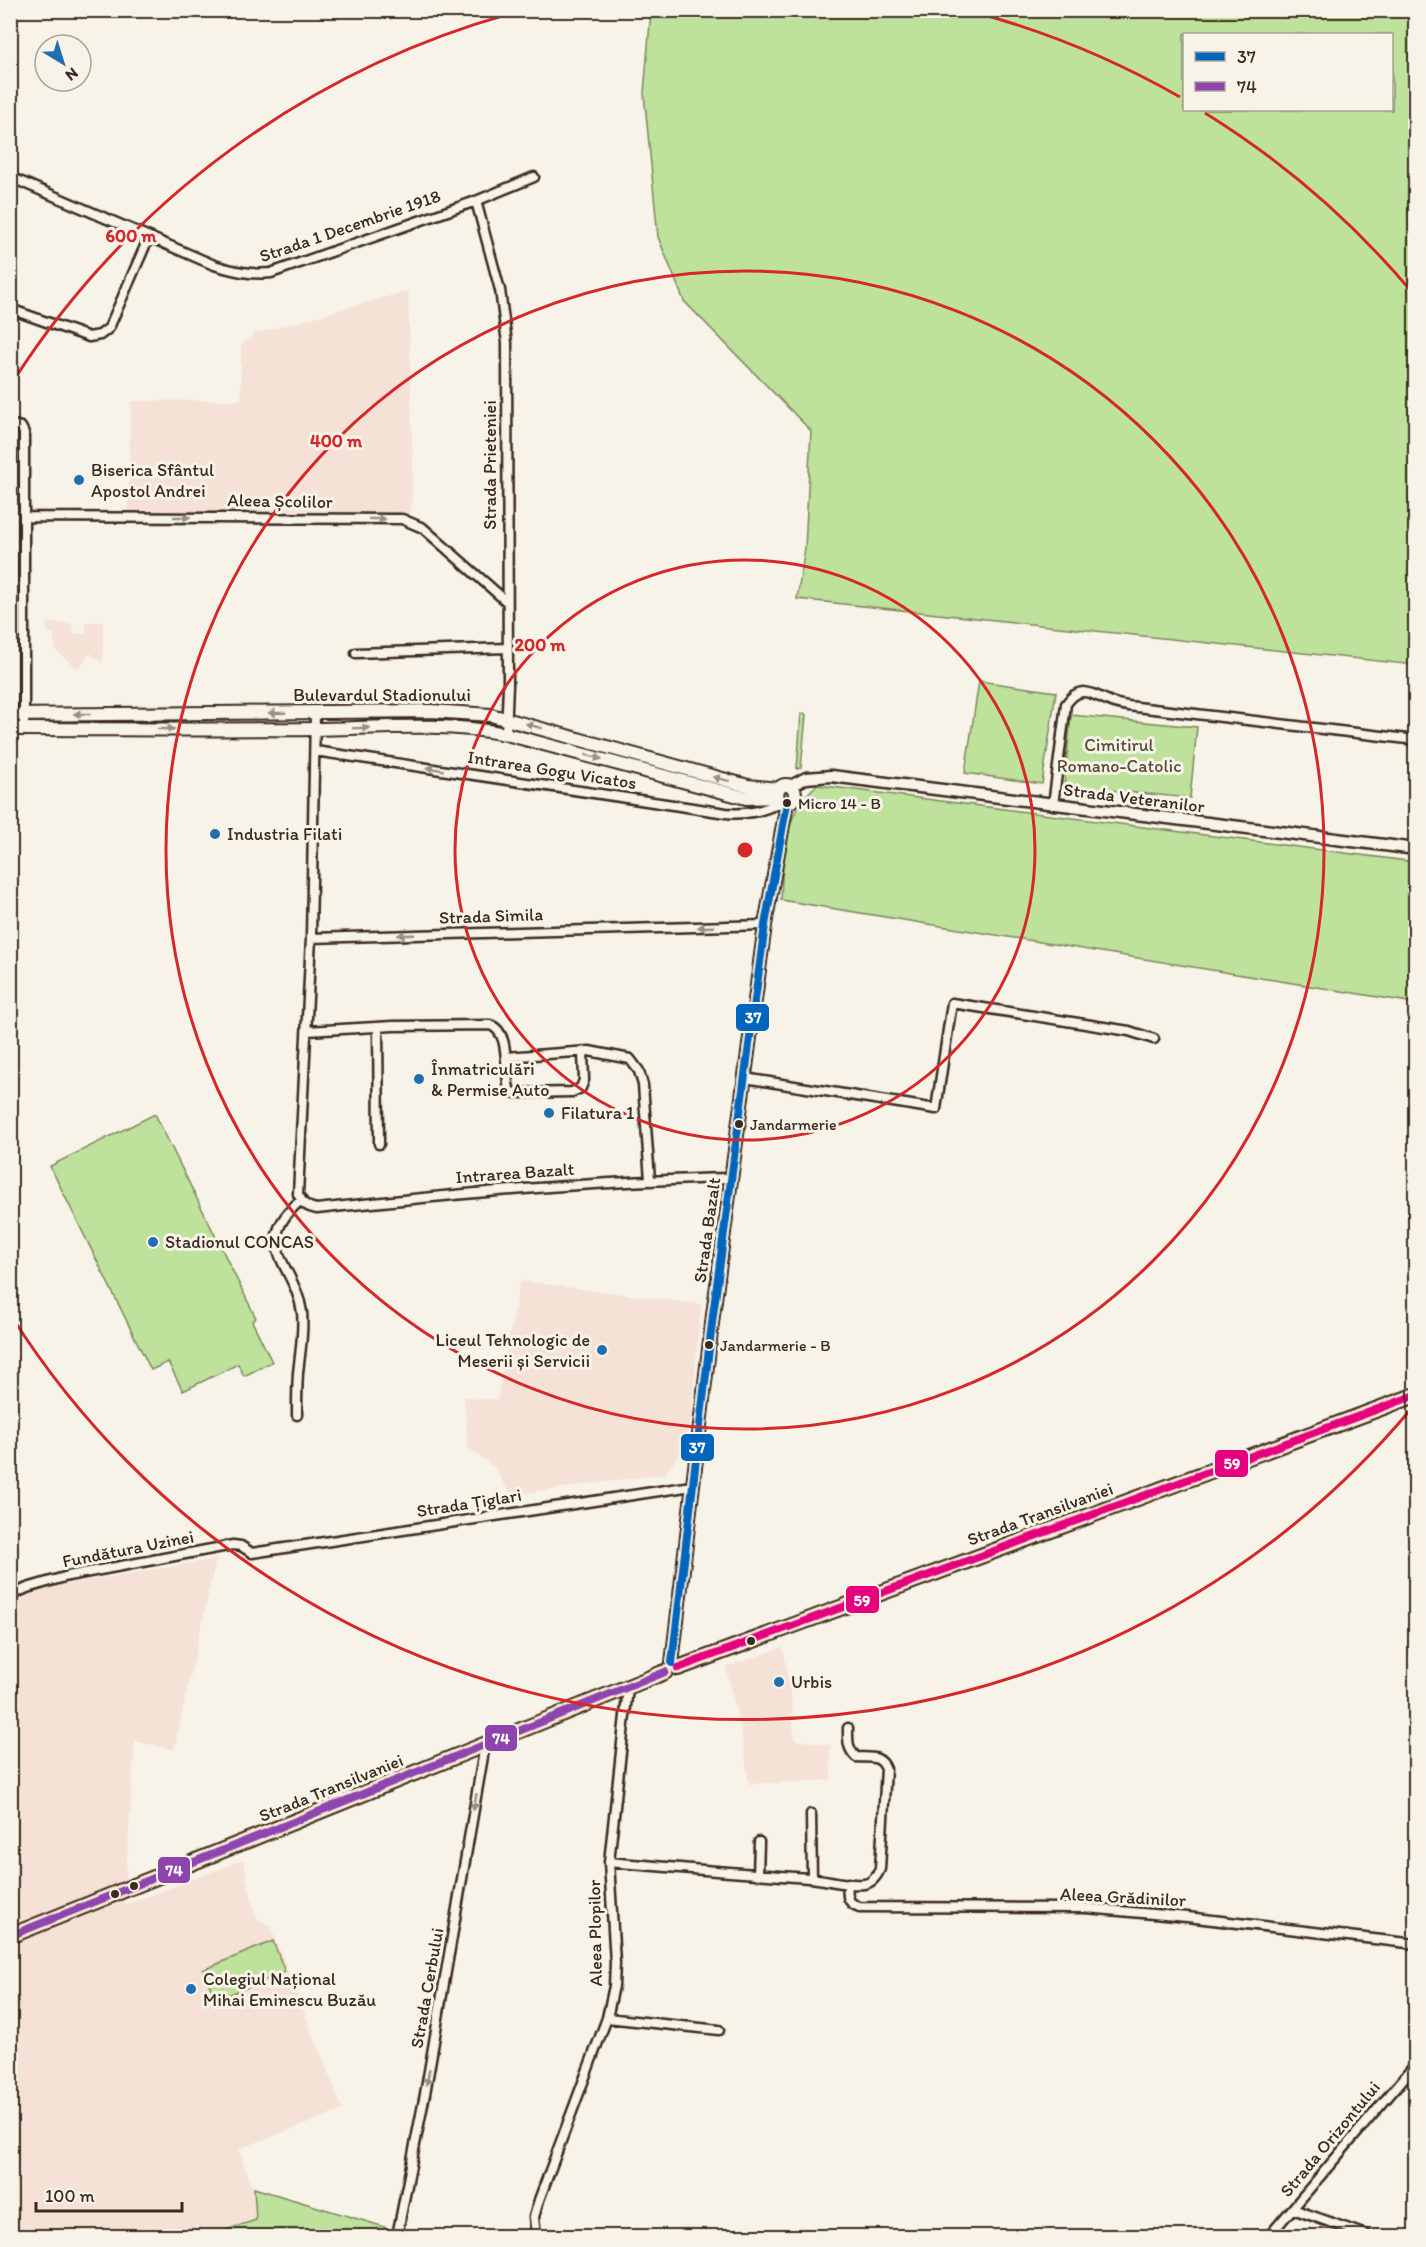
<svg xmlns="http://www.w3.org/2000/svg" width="1426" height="2247" font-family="Itim,sans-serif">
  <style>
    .built { fill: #f5e1d6 }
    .green { fill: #bee19b; stroke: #7c865c; stroke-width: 1.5; fill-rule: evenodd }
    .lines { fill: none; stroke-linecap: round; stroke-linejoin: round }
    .minor-casing { stroke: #3b2a1e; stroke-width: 13 }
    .tertiary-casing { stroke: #3b2a1e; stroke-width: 15 }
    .secondary-casing { stroke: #3b2a1e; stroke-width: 16 }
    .primary-casing { stroke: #3b2a1e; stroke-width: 18 }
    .minor { stroke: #f7f3e8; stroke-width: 8 }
    .tertiary { stroke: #f7f3e8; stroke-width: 10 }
    .secondary { stroke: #f7f3e8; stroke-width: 12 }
    .primary { stroke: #fbddab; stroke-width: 14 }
    .bus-1-casing { stroke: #f7f3e8; stroke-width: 12 }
    .bus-2-casing { stroke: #f7f3e8; stroke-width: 12 }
    .bus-3-casing { stroke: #f7f3e8; stroke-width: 12 }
    .bus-1 { stroke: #0065bd; stroke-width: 8 }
    .bus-2 { stroke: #8e44ad; stroke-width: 8 }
    .bus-3 { stroke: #e5007d; stroke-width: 8 }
    .oneway { fill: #998e83 }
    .ring { fill: none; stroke: #d62828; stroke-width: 3 }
    .poi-dot { fill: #1f6fb2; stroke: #f7f3e8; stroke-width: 2 }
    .bus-dot { fill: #3b2a1e; stroke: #f7f3e8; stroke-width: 2 }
    .labels { text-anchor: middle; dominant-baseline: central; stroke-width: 6; stroke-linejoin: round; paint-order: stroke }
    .bus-label { font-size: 16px; fill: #3b2a1e; stroke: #f7f3e8; text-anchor: start }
    .street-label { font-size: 18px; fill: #3b2a1e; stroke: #f7f3e8 }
    .poi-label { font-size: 18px; fill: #3b2a1e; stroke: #f7f3e8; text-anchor: start }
    .park-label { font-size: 18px; fill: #554f37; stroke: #f7f3e8 }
    .centre { fill: #d62828; stroke: #f7f3e8; stroke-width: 3 }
    .ring-label { font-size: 18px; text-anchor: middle; font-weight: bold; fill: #d62828; stroke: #f7f3e8; stroke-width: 6; stroke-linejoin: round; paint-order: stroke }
    .line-badge { stroke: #f7f3e8; stroke-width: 2 }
    .badge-label { font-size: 16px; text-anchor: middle; font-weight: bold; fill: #fff }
  </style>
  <rect width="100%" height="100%" fill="#f7f3e8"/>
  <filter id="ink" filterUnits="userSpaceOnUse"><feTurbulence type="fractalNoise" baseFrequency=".0167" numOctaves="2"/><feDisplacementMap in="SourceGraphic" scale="12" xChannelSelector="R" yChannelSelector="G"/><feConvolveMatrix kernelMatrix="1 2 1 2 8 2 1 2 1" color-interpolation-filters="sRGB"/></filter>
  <g filter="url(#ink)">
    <!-- built -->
    <path class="built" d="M408,291l5,182 -2,41 -283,-2 3,-111 110,-1v-55l13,-11z
      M86,622h17v42l-13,-11 -12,16 -23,-19 -1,-17 -7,-1 -1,-9 27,1v10h13z
      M520,1281l181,23 -11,121 -6,24 -20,25 -153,21 -16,-27 -27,-20 -4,-51 33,3z
      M216,1559l-42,191 -39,-9 -11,164 119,-45 12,54 3,5 12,7 73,184 -104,39 10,33 5,6 2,32 -48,16h-197v-632l26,-13 23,-6z
      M783,1647l9,57 2,36 36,5 1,35 -82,4 -7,-48 -16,-69z"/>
    <!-- green -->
    <path class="green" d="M651,11h764v654l-618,-66 8,-51 6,-117 -127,-130 -26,-64 -14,-144zM1184,34h208v76h-208z
      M979,681l77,11 -14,92 -77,-11z
      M804,713l2,2 -5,53 -4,1 4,-55z
      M1071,715l126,12 -7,71 -126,-12z
      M817,785l598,77v141l-634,-103c2,-41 1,-87 36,-115z
      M155,1114l101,204 -4,3 20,41 -28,14 -6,-12 -55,27 -15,-29 -17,8 -101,-204z
      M273,1941l12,31 -69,28 -13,-30z
      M254,2188l131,39 -2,9h-175l48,-16z"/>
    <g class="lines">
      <!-- minor casing -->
      <g class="minor-casing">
        <path id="minor" d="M10,177l204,88c20,6 36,10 57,8l205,-72 58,-24
          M476,201l24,89 7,53 1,342 -2,49
          M10,309l79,28 11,-2 9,-7 40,-91
          M10,424l11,3 3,6v296
          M25,517l377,2 21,9 83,73
          M356,653l151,-5
          M315,713l-4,225 -13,256c5,10 8,13 19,15 138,-15 276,-28 415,-31
          M315,751l411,62c22,2 36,-2 56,-11
          M1053,805l13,-101c14,-20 24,-11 43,-3 6,3 12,4 19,5l288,34
          M311,938l454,-13
          M378,1027l1,117
          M307,1031l86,-5 97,-1c22,7 13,50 20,67l7,1 55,-1 9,-4 3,-8 -1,-27
          M506,1057l83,-6 41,8 9,12 4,14 7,95
          M745,1078l191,31 16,-106 177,28 25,8
          M297,1415c0,-14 0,-28 1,-42 2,-20 6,-40 4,-61 -7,-48 -53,-67 -1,-112
          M10,1596l17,-8 41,-12 165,-31 8,1 11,7 440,-67
          M811,1814l1,64
          M609,1862c67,6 133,11 200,16 17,1 37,8 55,6 8,-1 13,-8 16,-15l6,-100c-6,-15 -17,-11 -30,-12 -9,-9 -8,-17 -8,-29
          M758,1875l1,-33
          M848,1883c-1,12 -2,19 11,24l227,1 101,9 229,27
          M607,2018l112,12
          M1293,2209l76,27
          M397,2236l28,-142 60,-349
          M536,2236l-2,-19 5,-17 68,-182 7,-32 1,-23 -6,-101 19,-174
          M1269,2236l147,-172"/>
      </g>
      <!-- tertiary casing -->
      <g class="tertiary-casing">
        <path id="tertiary" d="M791,786l15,-8 25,-2 585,73"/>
      </g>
      <!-- secondary casing -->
      <g class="secondary-casing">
        <path id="secondary" d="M10,715l421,-4 60,4 257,71 31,3
          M10,729c102,0 204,1 305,0 64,-1 128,-7 191,5l240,64 32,-1
          M777 794a9 9 0 1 1 18 0a9 9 0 1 1-18 0Z
          M672,1663l41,-348 52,-390 22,-122"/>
      </g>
      <!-- primary casing -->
      <g class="primary-casing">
        <path id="primary" d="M678,1668l738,-273
          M10,1936l655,-264"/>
      </g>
      <!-- minor -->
      <use href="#minor" class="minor"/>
      <!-- tertiary -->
      <use href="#tertiary" class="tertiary"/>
      <!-- secondary -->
      <use href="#secondary" class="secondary"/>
      <!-- primary -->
      <use href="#primary" class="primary"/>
      <!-- bus-1 casing -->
      <g class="bus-1-casing">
        <path id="bus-1" d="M672,1663l41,-348 52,-390 22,-122"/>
      </g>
      <!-- bus-2 casing -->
      <g class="bus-2-casing">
        <path id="bus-2" d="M10,1936l655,-264"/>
      </g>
      <!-- bus-3 casing -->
      <g class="bus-3-casing">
        <path id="bus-3" d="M678,1668l738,-273"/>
      </g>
      <!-- bus-1 -->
      <use href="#bus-1" class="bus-1"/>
      <!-- bus-2 -->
      <use href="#bus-2" class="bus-2"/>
      <!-- bus-3 -->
      <use href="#bus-3" class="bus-3"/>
    </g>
    <!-- one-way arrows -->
    <defs><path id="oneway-solid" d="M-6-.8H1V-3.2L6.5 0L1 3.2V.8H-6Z" transform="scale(1.5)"/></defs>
    <g class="oneway">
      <use href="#oneway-solid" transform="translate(182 517)"/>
      <use href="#oneway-solid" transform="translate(377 519) rotate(1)"/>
      <use href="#oneway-solid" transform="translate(277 713) rotate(179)"/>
      <use href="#oneway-solid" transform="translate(82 714) rotate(180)"/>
      <use href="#oneway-solid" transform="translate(534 726) rotate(-164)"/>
      <use href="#oneway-solid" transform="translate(361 728) rotate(-1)"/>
      <use href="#oneway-solid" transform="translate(166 729)"/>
      <use href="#oneway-solid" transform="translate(594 757) rotate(15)"/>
      <use href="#oneway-solid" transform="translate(435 769) rotate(-171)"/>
      <use href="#oneway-solid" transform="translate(721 779) rotate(-166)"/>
      <use href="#oneway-solid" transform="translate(706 927) rotate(178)"/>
      <use href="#oneway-solid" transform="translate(406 935) rotate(178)"/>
      <use href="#oneway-solid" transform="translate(475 1802) rotate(100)"/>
      <use href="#oneway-solid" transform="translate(428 2077) rotate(100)"/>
    </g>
  </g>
  <!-- distance rings -->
  <g class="ring">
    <circle cx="745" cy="850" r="290"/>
    <circle cx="745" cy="850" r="579"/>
    <path d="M1411 1409A869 869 0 0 1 12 1317M12 383A869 869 0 0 1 520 11M970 11A869 869 0 0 1 1180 97M1205 113A869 869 0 0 1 1411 291"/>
  </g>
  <!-- markers -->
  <g class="poi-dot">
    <circle cx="79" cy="480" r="6"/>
    <circle cx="215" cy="834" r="6"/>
    <circle cx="419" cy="1079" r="6"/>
    <circle cx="549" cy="1113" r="6"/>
    <circle cx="153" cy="1242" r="6"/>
    <circle cx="602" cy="1350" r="6"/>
    <circle cx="779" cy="1682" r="6"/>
    <circle cx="191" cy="1989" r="6"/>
  </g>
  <g class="bus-dot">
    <circle cx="787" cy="803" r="5"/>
    <circle cx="739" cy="1124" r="5"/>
    <circle cx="709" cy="1345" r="5"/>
    <circle cx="751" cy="1641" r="5"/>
    <circle cx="134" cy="1886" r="5"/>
    <circle cx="115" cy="1894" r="5"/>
  </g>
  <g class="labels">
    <!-- bus labels -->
    <g class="bus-label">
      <text x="798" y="803">Micro 14 - B</text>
      <text x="750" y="1124">Jandarmerie</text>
      <text x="720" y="1345">Jandarmerie - B</text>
    </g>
    <!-- street labels -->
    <g class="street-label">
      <text transform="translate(350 226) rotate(-19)">Strada 1 Decembrie 1918</text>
      <text transform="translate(490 465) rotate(-90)">Strada Prieteniei</text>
      <text transform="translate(280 501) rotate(1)">Aleea Școlilor</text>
      <text x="382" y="695">Bulevardul Stadionului</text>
      <text transform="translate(552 770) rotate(9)">Intrarea Gogu Vicatos</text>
      <text transform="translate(1134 798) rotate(7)">Strada Veteranilor</text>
      <text transform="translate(491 916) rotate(-2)">Strada Simila</text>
      <text transform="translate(515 1173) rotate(-4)">Intrarea Bazalt</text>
      <text transform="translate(707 1230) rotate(-82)">Strada Bazalt</text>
      <text transform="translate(469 1503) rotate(-9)">Strada Țiglari</text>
      <text transform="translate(1040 1514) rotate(-20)">Strada Transilvaniei</text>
      <text transform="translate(128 1549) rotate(-11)">Fundătura Uzinei</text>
      <text transform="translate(331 1788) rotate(-22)">Strada Transilvaniei</text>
      <text transform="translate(1123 1897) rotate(3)">Aleea Grădinilor</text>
      <text transform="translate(595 1933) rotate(-91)">Aleea Plopilor</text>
      <text transform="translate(427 1988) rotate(-80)">Strada Cerbului</text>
      <text transform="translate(1330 2139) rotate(-50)">Strada Orizontului</text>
    </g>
    <!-- poi labels -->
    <g class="poi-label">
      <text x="91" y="470">Biserica Sfântul<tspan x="91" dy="21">Apostol Andrei</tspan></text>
      <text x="227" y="834">Industria Filati</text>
      <text x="431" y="1069">Înmatriculări<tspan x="431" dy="21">&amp; Permise Auto</tspan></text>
      <text x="561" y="1113">Filatura 1</text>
      <text x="165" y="1242">Stadionul CONCAS</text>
      <text x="590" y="1340" text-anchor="end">Liceul Tehnologic de<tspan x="590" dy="21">Meserii și Servicii</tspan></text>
      <text x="791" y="1682">Urbis</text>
      <text x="203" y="1979">Colegiul Național<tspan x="203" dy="21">Mihai Eminescu Buzău</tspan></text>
    </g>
    <!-- park labels -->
    <g class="park-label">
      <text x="1119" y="745">Cimitirul<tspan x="1119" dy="21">Romano-Catolic</tspan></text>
    </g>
  </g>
  <circle cx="745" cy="850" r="9" class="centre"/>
  <g class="ring-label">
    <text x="131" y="242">600 m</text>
    <text x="336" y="447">400 m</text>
    <text x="540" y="651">200 m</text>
  </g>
  <g class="line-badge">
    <rect x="735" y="1003" width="35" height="29" rx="6" fill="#0065bd"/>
    <rect x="680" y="1433" width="35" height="29" rx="6" fill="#0065bd"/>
    <rect x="1214" y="1449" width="35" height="29" rx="6" fill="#e5007d"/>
    <rect x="845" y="1585" width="35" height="29" rx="6" fill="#e5007d"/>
    <rect x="484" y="1724" width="34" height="28" rx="6" fill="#8e44ad"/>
    <rect x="157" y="1856" width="34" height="28" rx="6" fill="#8e44ad"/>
  </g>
  <g class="badge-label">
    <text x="753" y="1023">37</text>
    <text x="697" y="1453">37</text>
    <text x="1232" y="1469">59</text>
    <text x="862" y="1606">59</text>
    <text x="501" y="1744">74</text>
    <text x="174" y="1876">74</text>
  </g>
  <!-- margin -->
  <rect width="1426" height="2247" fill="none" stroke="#f7f3e8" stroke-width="36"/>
  <rect x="18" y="18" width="1390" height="2211" fill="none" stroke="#3b2a1e" stroke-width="2" filter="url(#ink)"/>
  <!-- legend -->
  <rect x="1183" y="33" width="210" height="78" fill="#f7f3e8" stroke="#aca397" stroke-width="1.5"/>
  <rect x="1195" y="52" width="30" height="9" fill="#0065bd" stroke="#aca397" stroke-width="1.5"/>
  <text x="1237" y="63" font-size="18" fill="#3b2a1e">37</text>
  <rect x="1195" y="82" width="30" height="9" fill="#8e44ad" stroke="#aca397" stroke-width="1.5"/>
  <text x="1237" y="93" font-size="18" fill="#3b2a1e">74</text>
  <!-- north arrow -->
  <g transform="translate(63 63) rotate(142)"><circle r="28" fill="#f7f3e8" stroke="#aca397" stroke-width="1.5"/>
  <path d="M0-4.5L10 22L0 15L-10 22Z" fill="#1f6fb2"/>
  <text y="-9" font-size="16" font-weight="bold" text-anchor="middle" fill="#3b2a1e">N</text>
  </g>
  <!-- scale -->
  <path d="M36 2202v9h146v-9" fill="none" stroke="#3b2a1e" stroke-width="3"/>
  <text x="45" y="2202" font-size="18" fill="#3b2a1e" stroke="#f7f3e8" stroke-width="4.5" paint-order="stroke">100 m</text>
</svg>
